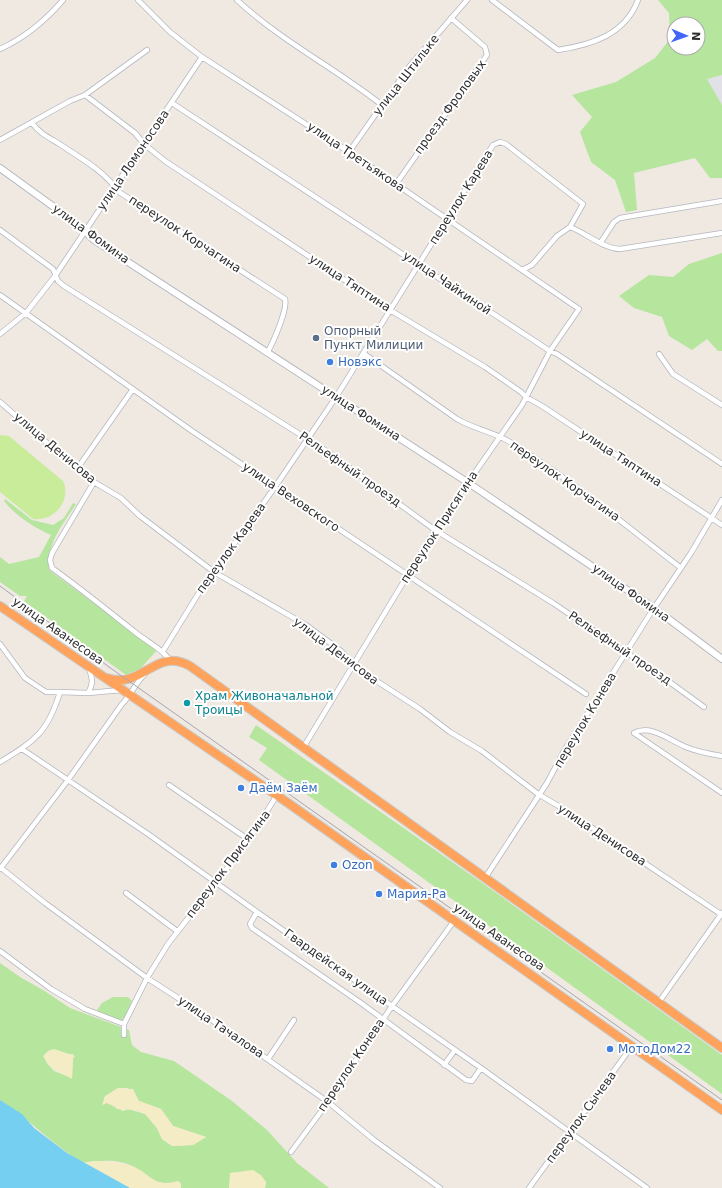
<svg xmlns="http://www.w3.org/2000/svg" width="722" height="1188" font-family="'DejaVu Sans',sans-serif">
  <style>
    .industrial { fill: #e3e1e8 }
    .green { fill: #b6e59e; fill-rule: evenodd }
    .sand { fill: #f3ecc5 }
    .pitch { fill: #c9ec9a }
    .water { fill: #75cff0 }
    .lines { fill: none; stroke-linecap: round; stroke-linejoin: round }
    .street-casing { stroke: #b4b7c1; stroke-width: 6 }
    .secondary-casing { stroke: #b4b7c1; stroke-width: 8 }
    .highway-casing { stroke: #c9c9c9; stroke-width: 10 }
    .street { stroke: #fff; stroke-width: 4.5 }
    .secondary { stroke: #fff; stroke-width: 6 }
    .highway { stroke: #ffa35c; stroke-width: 8 }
    .tram { stroke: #a3a6b8; stroke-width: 1 }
    .service-dot { fill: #5c6f8a; stroke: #fff; stroke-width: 1.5 }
    .shop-dot { fill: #3f7fe0; stroke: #fff; stroke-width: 1.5 }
    .culture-dot { fill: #0f9aa8; stroke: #fff; stroke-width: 1.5 }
    .labels { text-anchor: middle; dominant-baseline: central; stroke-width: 4; stroke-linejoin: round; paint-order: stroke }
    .street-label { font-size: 12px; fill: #2e2e2e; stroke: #fff }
    .service-label { font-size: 12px; fill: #4e5e75; stroke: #fff; text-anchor: start }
    .shop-label { font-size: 12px; fill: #366cbe; stroke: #fff; text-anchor: start }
    .culture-label { font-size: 12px; fill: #0d838f; stroke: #fff; text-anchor: start }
  </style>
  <rect width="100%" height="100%" fill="#efe9e1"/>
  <!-- industrial -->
  <path class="industrial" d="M722,75v30l-15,-26z"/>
  <!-- green -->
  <path class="green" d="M658,0h64v75l-15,4 15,26v73h-12l-15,-20 -61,15 3,37 -11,2 -11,-32 -24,-18 -11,-30 12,-15 -20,-22 44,-13 39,-24 15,-19 -1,-26zM674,24h24v24h-24z
    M722,253v98h-4l-11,-12 -15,11 -23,-14 -7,-19 -28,-9 -15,-12 30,-21 24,2 16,-13z
    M5,499l27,21 21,5 11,-7 9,-15 3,1c-14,22 -29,38 -27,66l108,80 -16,18 -15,7 -102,-74 3,-5h-7l-20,-14v-25l9,7 30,-7 12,-22c-18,-8 -35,-19 -47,-34z
    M256,725l225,157 241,173v39l-463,-334 8,-12 -18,-11z
    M0,963l20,14 23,13 27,18 59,22 3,15 9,7 33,9 58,40 35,29 30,33 32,25h-64l1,-6 -26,-10 -9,1 -2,15h-48v-4l-3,-3c-21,7 -27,-4 -42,-13 -15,-9 -37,-8 -53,-5 -30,-18 -54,-44 -83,-63zM67,1054h6l-1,24 -18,-7 -8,-9zM118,1088h9l12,13 22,8 12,17 33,11 -13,8 -21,1 -10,-7 -5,-11 -12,-14 -17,-5 -5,2 -16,-8 -3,-5z
    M113,997h15l4,4 -6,14 -4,5 -15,-3 -10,-7 5,-7z"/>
  <!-- sand -->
  <path class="sand" d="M54,1049l21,7 -2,3 -1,20c-12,-7 -22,-9 -29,-23l5,-5z
    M118,1088l15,1 6,12 22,8 12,17 33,11 -13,8 -21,1 -10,-7 -5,-11 -12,-14 -11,-4 -17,-1 -4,-4 -6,-2 -5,2 3,-9z
    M94,1161c14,0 28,1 40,6 17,7 19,21 44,14l3,3v4h-51l-47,-25z
    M253,1170l8,5 5,7 -1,6h-36l1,-15z"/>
  <!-- pitch -->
  <path class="pitch" d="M0,435l9,1 54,45c9,19 -9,41 -30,38l-33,-27z"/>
  <!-- water -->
  <path class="water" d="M0,1100l22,14 12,14 33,25 63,35h-130z"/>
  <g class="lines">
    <!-- street casing -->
    <g class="street-casing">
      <path id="street" d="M138,0l32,32 32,25 147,95 230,157 -29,42 -28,54 -87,125 -132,218
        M237,0c44,41 98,68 145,105
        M492,0l66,50c33,-5 67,-15 80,-50
        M0,49c24,-11 46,-29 63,-49
        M85,95l50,38 9,11 21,17 225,149 95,57 36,25 5,5 16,9 180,119
        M172,103l378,248 7,3 165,110
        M32,123c8,11 18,15 29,22 21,14 43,26 58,47l166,107c3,10 -12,44 -18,54
        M0,140l70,-39 15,-6 62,-45
        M349,152l60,-85 58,-67
        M396,184l91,-129 -2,-8 -34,-29
        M570,227c16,6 32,21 50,22l102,-16
        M0,230l53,39 5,12 6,5 264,166 107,78 118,73 111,75 40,29
        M601,242l13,-20 6,-4 102,-17
        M0,295l192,136 394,263
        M0,334l26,-21 29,-37 147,-219
        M363,353l94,66c17,10 37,13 53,23 60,37 115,83 171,126
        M659,354l14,20 49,31
        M0,402l77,67 17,13 27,16 19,18 74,56 92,53 35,26 12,14 8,6 59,38 30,23 32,19 56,43 29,17 155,104
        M77,469l56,-80
        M94,482l-42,71 -2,7 2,8c28,20 55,42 83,64 12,10 25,15 35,28
        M0,644l25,34 21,14h14
        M163,651l37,-60 75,-104 61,-90 157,-252 7,-3 6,2 77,60 -13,23 -13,9 -25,29 -10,5
        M88,693c6,-10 4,-15 1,-25
        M22,749l126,85 109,78 224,156 166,120
        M722,756c-12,-2 -25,-4 -36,-9 -17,-7 -35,-23 -52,-14l88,60
        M0,762c35,-21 48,-30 60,-70l28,1 34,-3
        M169,785l80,55
        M0,867l45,36 102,75 59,38 122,86 46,38 66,48
        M0,869l68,-89 54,-76c9,-9 13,-20 22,-29
        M485,878l62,-95 17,-32 86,-137 41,-61 31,-53
        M126,893l51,38
        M257,912l-7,12 2,4 109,75 105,77 6,1 9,-13
        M0,951l51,38 34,20 39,15
        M659,1002l63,-89
        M124,1035v-11l23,-46 21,-34 81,-104 28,-45
        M268,1059l26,-39
        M444,1065l11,-15
        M291,1152l37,-50 64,-96 62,-85
        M529,1188l103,-142"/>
    </g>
    <!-- secondary casing -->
    <g class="secondary-casing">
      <path id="secondary" d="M0,168l76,55 18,17 373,242 187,126 68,51"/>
    </g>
    <!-- highway casing -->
    <g class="highway-casing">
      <path id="highway" d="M0,606l288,197 434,307
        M107,678c36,12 48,-32 83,-12l532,382"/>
    </g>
    <!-- street -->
    <use href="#street" class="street"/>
    <!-- secondary -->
    <use href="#secondary" class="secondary"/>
    <!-- highway -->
    <use href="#highway" class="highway"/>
    <!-- tram -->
    <path class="tram" d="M0,586l109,81 613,433"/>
  </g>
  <!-- markers -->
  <circle class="service-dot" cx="316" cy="338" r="4"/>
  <g class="shop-dot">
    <circle cx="330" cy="362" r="4"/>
    <circle cx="241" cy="788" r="4"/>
    <circle cx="334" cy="865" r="4"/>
    <circle cx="379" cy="894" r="4"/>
    <circle cx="610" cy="1049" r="4"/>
  </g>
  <circle class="culture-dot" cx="187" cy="703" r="4"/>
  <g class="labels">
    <!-- street labels -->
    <g class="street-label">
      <text transform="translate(406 75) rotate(-52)">улица Штильке</text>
      <text transform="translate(450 107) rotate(-54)">проезд Фроловых</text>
      <text transform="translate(356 157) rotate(34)">улица Третьякова</text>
      <text transform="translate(133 160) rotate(-56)">улица Ломоносова</text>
      <text transform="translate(461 197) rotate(-58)">переулок Карева</text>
      <text transform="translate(91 234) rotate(36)">улица Фомина</text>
      <text transform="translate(185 234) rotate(33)">переулок Корчагина</text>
      <text transform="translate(350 283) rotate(33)">улица Тяптина</text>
      <text transform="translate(447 283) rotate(34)">улица Чайкиной</text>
      <text transform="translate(361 413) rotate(33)">улица Фомина</text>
      <text transform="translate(55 448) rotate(40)">улица Денисова</text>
      <text transform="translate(621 458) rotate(33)">улица Тяптина</text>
      <text transform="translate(350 469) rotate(35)">Рельефный проезд</text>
      <text transform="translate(565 481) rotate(35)">переулок Корчагина</text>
      <text transform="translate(291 497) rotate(34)">улица Веховского</text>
      <text transform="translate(439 527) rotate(-57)">переулок Присягина</text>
      <text transform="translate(231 548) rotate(-54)">переулок Карева</text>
      <text transform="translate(631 593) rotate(35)">улица Фомина</text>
      <text transform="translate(58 631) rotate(35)">улица Аванесова</text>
      <text transform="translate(620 648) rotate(34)">Рельефный проезд</text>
      <text transform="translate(336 651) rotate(37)">улица Денисова</text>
      <text transform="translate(585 720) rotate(-59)">переулок Конева</text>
      <text transform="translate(602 835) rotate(33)">улица Денисова</text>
      <text transform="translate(228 864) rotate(-53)">переулок Присягина</text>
      <text transform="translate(499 937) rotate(35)">улица Аванесова</text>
      <text transform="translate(336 967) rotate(35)">Гвардейская улица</text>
      <text transform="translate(221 1027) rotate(34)">улица Тачалова</text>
      <text transform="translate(351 1065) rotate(-56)">переулок Конева</text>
      <text transform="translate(581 1117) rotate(-54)">переулок Сычева</text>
    </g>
    <!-- service labels -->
    <g class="service-label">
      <text x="324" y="331">Опорный<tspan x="324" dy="14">Пункт Милиции</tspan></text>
    </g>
    <!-- shop labels -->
    <g class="shop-label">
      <text x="338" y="362">Новэкс</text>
      <text x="249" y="788">Даём Заём</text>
      <text x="342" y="865">Ozon</text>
      <text x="387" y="894">Мария-Ра</text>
      <text x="618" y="1049">МотоДом22</text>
    </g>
    <!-- culture labels -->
    <g class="culture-label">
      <text x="195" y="696">Храм Живоначальной<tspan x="195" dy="14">Троицы</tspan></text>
    </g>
  </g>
  <!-- north arrow -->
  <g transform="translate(686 36) rotate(92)"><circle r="19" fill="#ffffff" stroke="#ababab"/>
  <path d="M0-3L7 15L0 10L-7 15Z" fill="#4264fb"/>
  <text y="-6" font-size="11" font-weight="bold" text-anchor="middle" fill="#2e2e2e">N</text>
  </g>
</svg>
